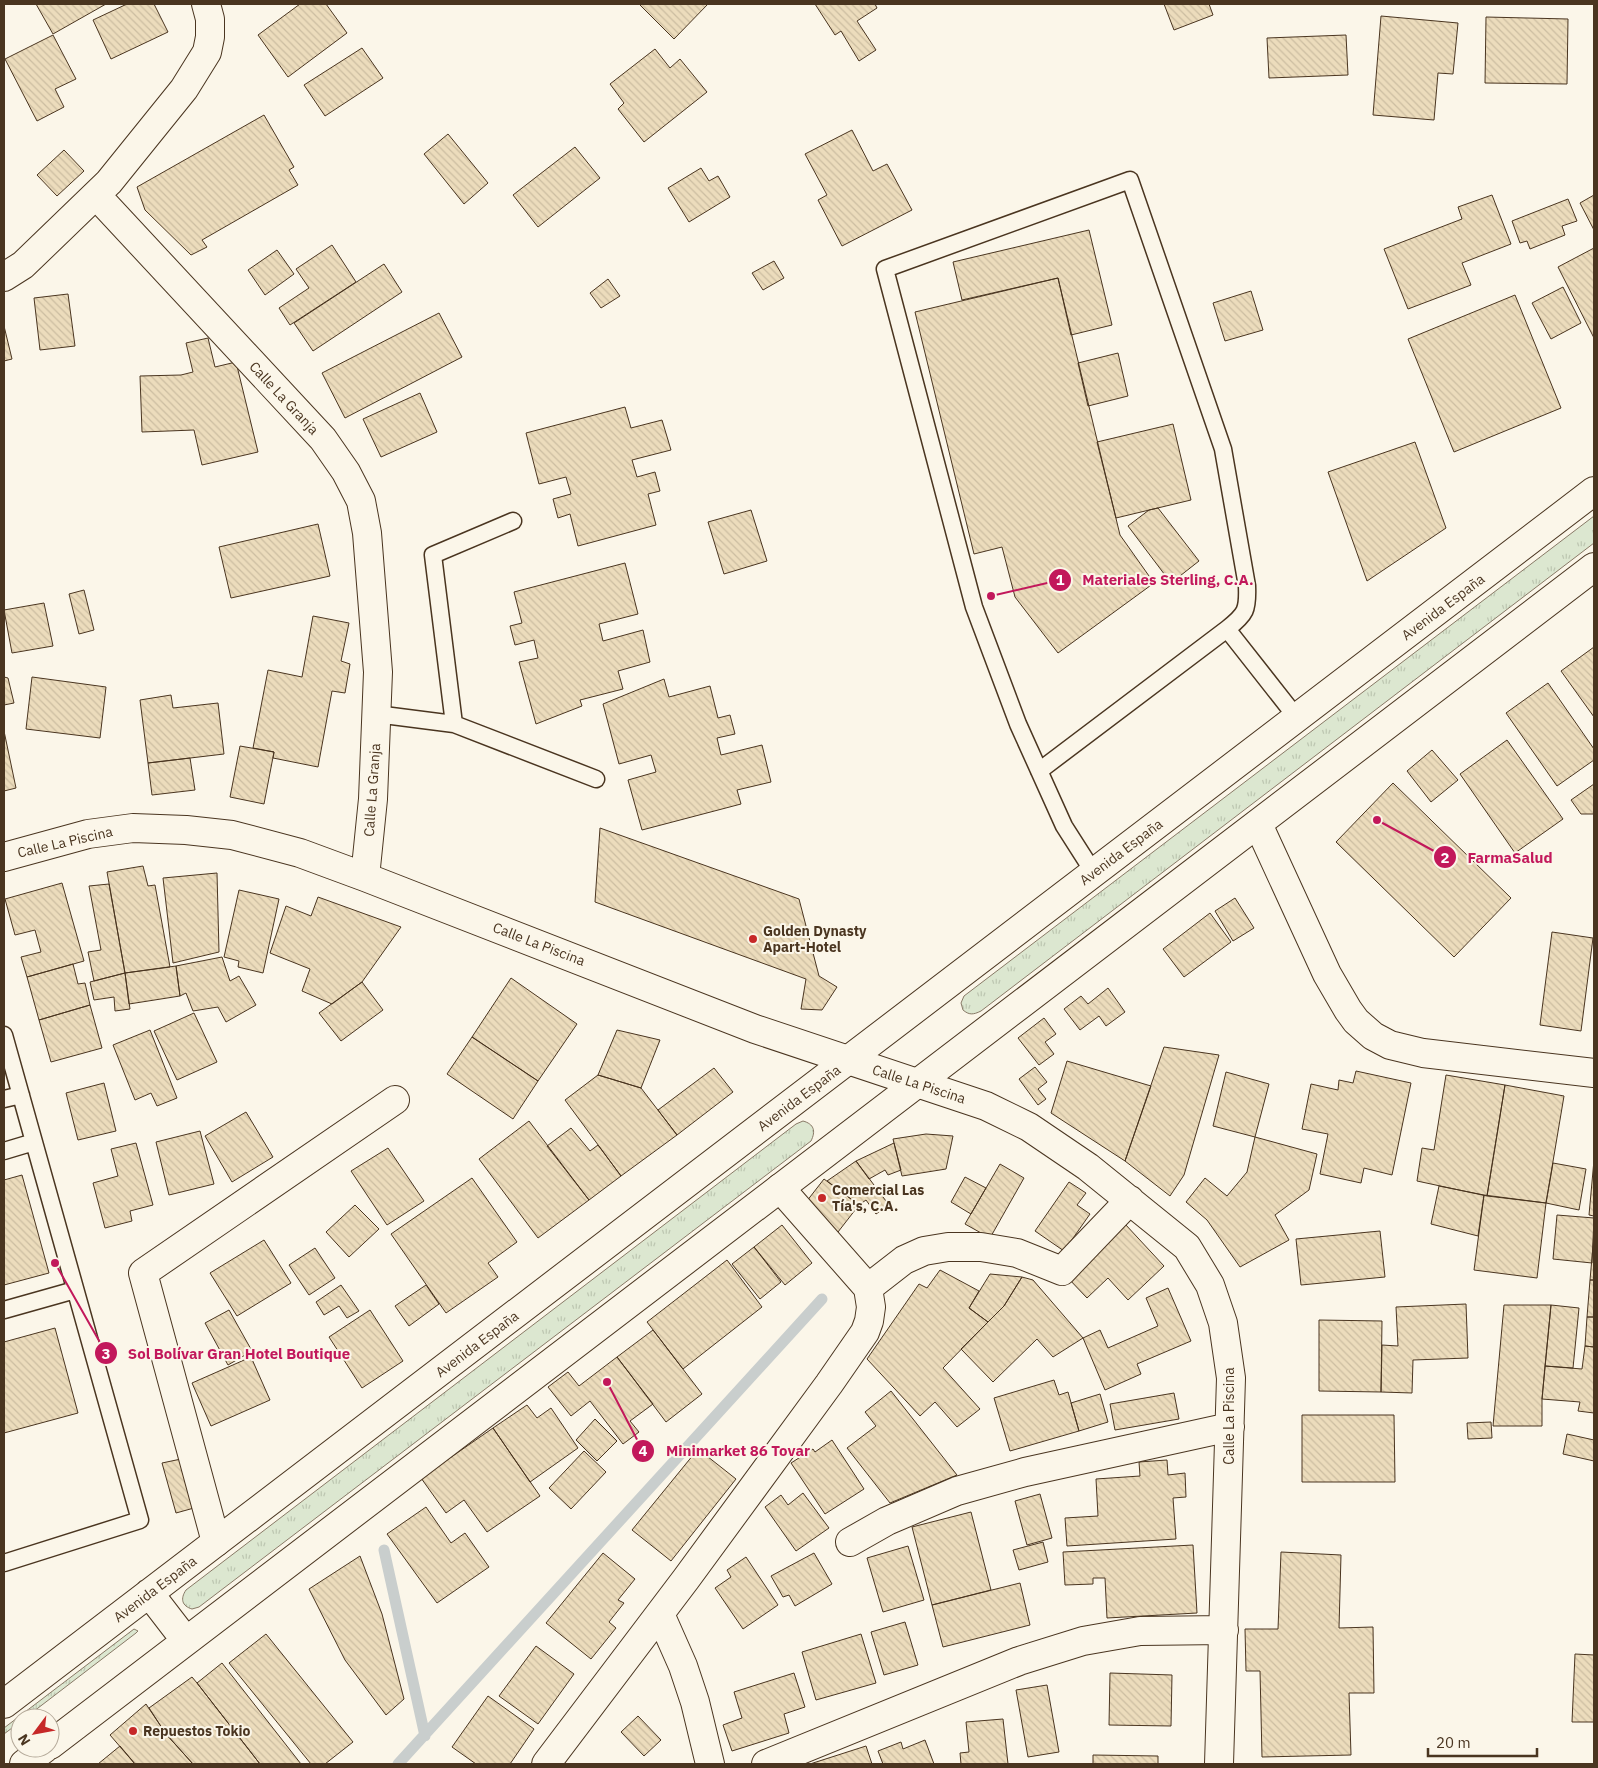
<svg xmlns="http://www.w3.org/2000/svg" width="1598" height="1768" font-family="'IBM Plex Sans',sans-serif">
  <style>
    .grass { fill: url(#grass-tufts); stroke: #887966 }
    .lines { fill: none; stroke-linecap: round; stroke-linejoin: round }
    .stream { stroke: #c9cecd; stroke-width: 11 }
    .building { fill: url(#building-back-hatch); stroke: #4a3520 }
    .lane-casing { stroke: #4a3520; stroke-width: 19 }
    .street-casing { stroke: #4a3520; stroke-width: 30 }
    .secondary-casing { stroke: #4a3520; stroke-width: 30 }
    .lane { stroke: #fbf6e9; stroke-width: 16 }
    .street { stroke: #fbf6e9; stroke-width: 28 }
    .secondary { stroke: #fbf6e9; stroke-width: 28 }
    .poi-dot { fill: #c62828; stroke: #fbf6e9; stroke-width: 2 }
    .labels { text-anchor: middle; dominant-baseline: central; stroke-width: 4; stroke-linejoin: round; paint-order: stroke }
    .street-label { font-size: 14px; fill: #4a3520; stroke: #fbf6e9 }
    .poi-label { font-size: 14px; font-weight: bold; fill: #4a3520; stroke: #fbf6e9; text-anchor: start }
    .leader { fill: none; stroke: #c2185b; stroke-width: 2 }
    .callout-dot { fill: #c2185b; stroke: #fbf6e9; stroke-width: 2 }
    .mark-label { font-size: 15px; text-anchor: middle; font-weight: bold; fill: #fff }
    .callout-label { font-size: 15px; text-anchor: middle; font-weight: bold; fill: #c2185b; stroke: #fbf6e9; stroke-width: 4; stroke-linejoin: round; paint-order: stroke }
  </style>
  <defs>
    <pattern id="grass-tufts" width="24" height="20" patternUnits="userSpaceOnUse" patternTransform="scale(1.25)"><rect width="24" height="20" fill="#dce7d0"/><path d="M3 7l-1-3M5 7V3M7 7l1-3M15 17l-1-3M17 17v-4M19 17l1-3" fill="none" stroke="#bec7b2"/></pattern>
    <pattern id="building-back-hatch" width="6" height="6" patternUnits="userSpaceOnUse" patternTransform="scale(1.25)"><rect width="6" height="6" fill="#ecdcbc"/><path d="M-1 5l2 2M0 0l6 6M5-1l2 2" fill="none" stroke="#ccbda1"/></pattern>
  </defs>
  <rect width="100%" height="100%" fill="#fbf6e9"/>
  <!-- grass -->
  <path class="grass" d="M1594,516v27l-613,468c-8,4 -12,4 -18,-1l-2,-7 3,-7z
    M803,1121c11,3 13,10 8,20l-612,466 -7,2c-10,-3 -12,-10 -6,-19l610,-466z
    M134,1629l4,2 -2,2 -111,85h-5v4l-16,12v-6z"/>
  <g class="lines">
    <!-- stream -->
    <path class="stream" d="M384,1550l41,186
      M398,1764l424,-465"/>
  </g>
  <!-- building -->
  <path class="building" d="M36,4h70l-53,30z
    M127,4h27l14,28 -57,27 -18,-39z
    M300,4h26l21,29 -59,44 -30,-42z
    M639,4h69l-34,35z
    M815,4h60l2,4 -20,13 19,29 -17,11 -18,-30 -6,4z
    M1164,4h45l4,11 -39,15z
    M1381,16l77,7 -5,51 -15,-1 -4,47 -61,-5z
    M1486,17l82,2 -1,65 -82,-1z
    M53,35l23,44 -21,10 9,18 -27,14 -32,-62z
    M1346,35l2,40 -79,3 -2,-40z
    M362,48l21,30 -58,38 -21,-31z
    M655,49l15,19 10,-9 27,33 -63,50 -26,-33 6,-6 -14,-19z
    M264,115l30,52 -5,3 9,15 -96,55 5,7 -16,8 -46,-45 -8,-23z
    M852,130l21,41 14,-7 25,46 -70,36 -24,-46 9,-5 -22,-41z
    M448,134l40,49 -24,21 -40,-50z
    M575,147l25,31 -62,49 -25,-32z
    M64,150l20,21 -27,25 -20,-21z
    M701,168l8,13 9,-5 12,21 -41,25 -21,-34z
    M1492,195l19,49 -49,19 9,22 -63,24 -24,-60 78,-30 -4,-12z
    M1594,195v35l-14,-27z
    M1568,199l9,22 -15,5 3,9 -35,14 -3,-8 -7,2 -8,-22z
    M1089,230l23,95 -41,10 -13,-57 -96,22 -9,-38z
    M332,245l24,37 -66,43 -11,-17 30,-20 -13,-19z
    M1594,248v90l-36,-71z
    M277,250l17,24 -29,21 -17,-25z
    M774,261l10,17 -21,12 -11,-17z
    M384,264l18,28 -89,59 -19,-28z
    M1058,278l62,257 34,48 -96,70 -43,-56 -13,-50 -28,7 -59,-242z
    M608,279l12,17 -19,12 -11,-15z
    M1563,287l18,36 -30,16 -19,-36z
    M1251,291l12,39 -38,11 -12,-38z
    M68,294l7,52 -35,4 -6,-52z
    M1515,295l46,113 -107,44 -46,-113z
    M439,313l23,44 -117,61 -23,-45z
    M4,326l8,33 -8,2z
    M208,338l7,29 21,-5 22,90 -56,13 -8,-35 -52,2 -2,-56 41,-1 12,-3 -7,-29z
    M1118,353l10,43 -40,10 -10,-43z
    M420,393l17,39 -56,25 -18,-38z
    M625,407l6,21 31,-8 9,30 -39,10 5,17 18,-5 5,19 -12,3 8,31 -78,21 -8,-32 -12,4 -5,-19 18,-5 -5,-17 -27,7 -13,-51z
    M1173,424l18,76 -75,18 -19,-76z
    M1415,442l31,86 -79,53 -39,-109z
    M1158,508l41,53 -28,22 -43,-57 21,-16z
    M751,510l16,51 -43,13 -16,-52z
    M318,524l12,52 -99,22 -12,-51z
    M625,563l13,51 -39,10 4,17 40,-11 7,32 -32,9 5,18 -43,11 2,6 -46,18 -17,-62 19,-4 -4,-18 -19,5 -5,-19 12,-3 -8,-31z
    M84,590l10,40 -15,4 -10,-40z
    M44,603l9,43 -41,7 -8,-43z
    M313,616l36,7 -8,38 9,3 -5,29 -13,-2 -14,76 -45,-9 1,-6 -21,-4 15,-78 34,7z
    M1594,647v70l-33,-46z
    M4,677l4,1 6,25 -10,2z
    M32,677l74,10 -6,51 -74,-9z
    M664,679l5,18 41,-11 8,32 12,-3 5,19 -18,4 4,17 41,-10 9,37 -34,8 4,14 -99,26 -14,-50 28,-8 -5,-17 -32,9 -16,-60z
    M1548,683l46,66v11l-37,26 -51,-73z
    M171,695l2,13 45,-5 6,51 -76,9 -8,-63z
    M4,731l12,57 -12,3z
    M1507,740l56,79 -48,34 -55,-79z
    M240,746l34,6 -10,52 -34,-7z
    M1432,750l26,30 -27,22 -24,-31z
    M190,758l5,32 -43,5 -4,-32z
    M1393,783l118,115 -57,59 -118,-115z
    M1594,784v30h-13l-10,-14z
    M600,828l199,71 20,77 18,11 -15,23 -21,-1 5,-30 -211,-77z
    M143,866l5,20 7,-1 15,82 -45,6 -18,-101z
    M217,873l2,79 -46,11 -10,-85z
    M62,883l22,78 -57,16 -6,-20 20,-5 -6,-22 -20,5 -10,-36z
    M109,884l16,89 -31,8 -6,-29 13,-2 -12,-64z
    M239,890l40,9 -16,74 -25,-6 1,-6 -15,-4z
    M318,897l83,30 -39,55 -30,22 -30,-13 8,-22 -40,-16 16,-47 25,10z
    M1235,898l19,30 -21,13 -18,-30z
    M1210,913l21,29 -47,35 -21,-28z
    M1552,932l41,6 -12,93 -41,-6z
    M222,957l8,24 9,-5 17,29 -30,17 -8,-15 -25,4 -7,-18 -6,3 -4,-30z
    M73,964l5,20 7,-1 5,22 -51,15 -12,-43z
    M176,966l4,30 -51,8 -4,-31z
    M125,973l5,36 -15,2 -1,-14 -20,3 -4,-18z
    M511,978l66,46 -39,57 -66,-44z
    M362,982l21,28 -42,31 -22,-28z
    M1108,988l17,24 -19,14 -7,-10 -19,14 -16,-21 17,-13 7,8z
    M90,1005l12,43 -51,14 -12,-42z
    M194,1013l23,49 -40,18 -23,-49z
    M1044,1018l12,16 -11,8 9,12 -15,11 -21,-27z
    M150,1030l27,68 -20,8 -6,-13 -16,7 -22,-55z
    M617,1030l43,10 -19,48 -43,-13z
    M472,1037l66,44 -25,38 -66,-45z
    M1164,1047l55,8 -35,120 -14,21 -45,-35z
    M1067,1061l84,25 -26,75 -74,-48z
    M1035,1067l12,15 -9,7 8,10 -8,6 -19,-26z
    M714,1068l19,24 -56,43 -19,-25z
    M1356,1071l55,12 -19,92 -28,-7 -3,15 -41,-9 8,-40 -26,-5 9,-45 27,6 1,-10 14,3z
    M1226,1072l43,12 -14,53 -42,-11z
    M598,1075l43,13 36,47 -56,41 -56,-76z
    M1446,1075l59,10 -18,111 -70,-15 5,-33 12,2z
    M104,1083l12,48 -38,9 -12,-47z
    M1505,1085l59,11 -18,107 -59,-7z
    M246,1112l27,45 -41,25 -27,-46z
    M529,1121l60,79 -51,38 -59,-79z
    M571,1128l19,23 8,-6 23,31 -32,24 -42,-54z
    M200,1131l14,53 -45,11 -13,-53z
    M926,1134l27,2 -7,33 -44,7 -9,-37z
    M1255,1137l62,17 -8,36 -34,25 14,25 -49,27 -33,-47 -21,-18 19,-24 22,18 20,-24z
    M136,1143l17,62 -23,6 2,10 -27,7 -12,-45 25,-7 -7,-27z
    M894,1143l7,27 -13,5 -3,-5 -16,9 -13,-18z
    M388,1148l36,53 -37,24 -36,-54z
    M1594,1160v56l-5,-1z
    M856,1161l33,44 -13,9 -10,-14 -7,5 -32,-24z
    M1553,1163l33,6 -7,41 -33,-7z
    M1000,1164l24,14 -34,60 -25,-14z
    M22,1175l27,98 -45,12v-105z
    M965,1177l21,11 -15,26 -20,-12z
    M472,1178l45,64 -29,21 10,14 -52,36 -55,-79z
    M824,1179l35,26 -21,27 -35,-26z
    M1069,1182l17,11 -9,12 13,9 -26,37 -29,-20z
    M1439,1186l45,9 -6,41 -47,-12z
    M1484,1195l62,8 -9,75 -63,-8z
    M355,1205l24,24 -30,28 -23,-25z
    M1557,1215l37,3 -2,45 -39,-4z
    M1125,1224l39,42 -36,34 -20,-22 -21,20 -20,-21z
    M782,1225l30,38 -27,22 -31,-38z
    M1380,1231l5,46 -84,8 -5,-46z
    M1594,1235v45h-4z
    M264,1240l27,43 -54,33 -27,-43z
    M754,1247l27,35 -21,17 -28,-35z
    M315,1248l20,30 -26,17 -20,-30z
    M727,1260l35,47 -79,62 -36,-47z
    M940,1270l39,21 -10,17 19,14 -45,46 37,41 -23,18 -22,-25 -15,14 -53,-57 52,-75 8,4z
    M990,1274l32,3 -18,29 -16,16 -19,-14z
    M1022,1277l11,3 50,58 -30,19 -16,-18 -44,43 -32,-33 43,-43z
    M1590,1280h4v37h-7z
    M341,1285l18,26 -12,7 -8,-12 -15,9 -8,-13z
    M426,1285l13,19 -30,22 -14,-20z
    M1168,1288l23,53 -54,23 4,10 -36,16 -22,-52 17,-8 8,18 50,-22 -12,-28z
    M1466,1304l2,54 -55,2 -1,33 -31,-1 1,-47 16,1 -2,-39z
    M1504,1305h47l-9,94v27h-49z
    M1551,1305l28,3 -6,60 -28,-2z
    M229,1310l23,41 -24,14 -23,-42z
    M370,1310l33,51 -41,27 -33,-51z
    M1587,1317h7v30l-9,-1z
    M1319,1320l63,1 -1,71 -62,-1z
    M55,1328l23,85 -74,20v-91z
    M653,1330l49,64 -36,28 -49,-65z
    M1585,1346l9,1v66l-16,-2 2,-9 -38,-3 3,-33 37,3z
    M251,1357l19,43 -59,26 -19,-43z
    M617,1357l36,47 -23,17 9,11 -16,12 -33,-43 -19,15 -23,-29 20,-15 11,14z
    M1054,1380l5,15 9,-3 11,39 -69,20 -16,-53z
    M891,1391l66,84 -67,28 -43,-55 29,-22 -11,-14z
    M1174,1393l5,26 -64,11 -5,-26z
    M1100,1394l8,28 -29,9 -8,-28z
    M527,1405l10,13 14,-10 27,40 -48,34 -37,-54z
    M1302,1415h92l1,67h-93z
    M595,1419l22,22 -20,20 -21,-21z
    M1491,1422l1,16 -24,1 -1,-16z
    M493,1428l47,68 -53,36 -23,-32 -18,13 -25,-35z
    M1567,1434l27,6v21l-31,-7z
    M832,1440l32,49 -39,25 -34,-51 22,-14 2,3z
    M698,1449l38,30 -65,82 -39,-31z
    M584,1451l22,21 -35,37 -22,-21z
    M181,1459l13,49 -18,5 -14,-50z
    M1167,1460l1,15 17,-2 1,24 -13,1 3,41 -109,7 -2,-28 33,-2 -2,-37 44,-3 -1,-14z
    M803,1493l26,35 -33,23 -31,-44 16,-12 7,10z
    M1040,1494l12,44 -25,7 -12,-44z
    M426,1507l25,36 14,-10 24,34 -52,36 -50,-69z
    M971,1512l20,78 -59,15 -20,-78z
    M1043,1542l5,20 -29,8 -6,-20z
    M1193,1545l4,68 -90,5 -2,-40h-12v6l-28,1 -2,-33z
    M908,1546l16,54 -41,12 -16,-54z
    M1281,1552l60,3 -2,73 34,-1 1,66h-25l2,62 -89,2 -2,-86h-14l-1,-42h33z
    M603,1553l32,26 -17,21 6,3 -15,19 7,6 -25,31 -45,-36z
    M814,1553l18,31 -37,22 -6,-11 -6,2 -12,-21z
    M360,1556l22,58 22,85 -18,16 -41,-55 -36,-71z
    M746,1557l32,48 -35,24 -28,-41 16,-11 -4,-7z
    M1020,1583l10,42 -87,22 -11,-42z
    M905,1622l13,43 -34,10 -13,-43z
    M266,1634l87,108 -28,22h-14l-82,-101z
    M861,1634l15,49 -60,17 -14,-48z
    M536,1646l38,28 -36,50 -39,-28z
    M1575,1654l19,1v67h-22z
    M222,1663l79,101h-41l-63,-81z
    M794,1673l11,34 -21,7 5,19 -57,18 -9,-26 19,-7 -8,-26z
    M1110,1673l62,2 -1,51 -62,-1z
    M192,1677l5,6 63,81h-67l-27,-30 -17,-26z
    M1047,1685l12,67 -31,5 -12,-67z
    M488,1696l46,33 -24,35h-34l-24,-17z
    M146,1704l20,30 27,30h-58l-25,-29z
    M638,1716l23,24 -17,16 -23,-24z
    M1003,1719l5,45h-47l-1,-11 9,-1 -3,-30z
    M925,1740l9,24h-51l-5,-13 23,-9 2,7z
    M120,1746l15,18h-37z
    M866,1746l6,18h-62z
    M1093,1755l65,1v8h-65z"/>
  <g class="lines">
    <!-- lane casing -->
    <g class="lane-casing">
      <path id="lane" d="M1227,629l70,89
        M376,714l78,10 142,55
        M454,724l-21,-169 80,-34
        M1039,771l188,-142c19,-15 21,-19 20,-43l-24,-137 -93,-269 -245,89 89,338 44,117 46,102 30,47
        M4,1035l136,485 -136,43
        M4,1099l17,-4
        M4,1151l30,-9
        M4,1310l71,-20"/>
    </g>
    <!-- street casing -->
    <g class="street-casing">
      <path id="street" d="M96,195l227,244 23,33 15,29 6,32 11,139 -5,127 -8,78
        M4,277l19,-12 86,-83 75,-93 23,-37 3,-15v-18l-4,-15
        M1258,824l69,150 21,36 8,11 17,15 17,9 33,8 171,20
        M4,857l84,-23 45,-6 53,2 46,5 68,18 65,24 390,152 231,77 43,21 59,40 99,80 23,38 13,38 8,55 -12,386
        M780,1188l88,100 36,-28 20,-9 24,-4h33l36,6 45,18 68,-71
        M216,1542l-73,-269 252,-173
        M850,1542l37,-21 70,-30 68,-19 205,-45
        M660,1614l23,52 12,36 15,62
        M546,1764l140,-185 143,-195 36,-52 4,-11 2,-14 -3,-19
        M766,1764l253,-103 64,-20 57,-10 84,-1"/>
    </g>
    <!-- secondary casing -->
    <g class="secondary-casing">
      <path id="secondary" d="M149,1593l37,48
        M4,1704l1590,-1213
        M50,1745l1544,-1178
        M24,1764l21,-16"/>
    </g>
    <!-- lane -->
    <use href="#lane" class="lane"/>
    <!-- street -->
    <use href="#street" class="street"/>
    <!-- secondary -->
    <use href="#secondary" class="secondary"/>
  </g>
  <!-- markers -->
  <g class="poi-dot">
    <circle cx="753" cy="939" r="5"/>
    <circle cx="822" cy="1198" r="5"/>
    <circle cx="133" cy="1731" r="5"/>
  </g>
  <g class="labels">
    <!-- street labels -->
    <g class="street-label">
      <text transform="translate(284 398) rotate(47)">Calle La Granja</text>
      <text transform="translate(1443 607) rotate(-37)">Avenida España</text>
      <text transform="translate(372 790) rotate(-86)">Calle La Granja</text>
      <text transform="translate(65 842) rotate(-13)">Calle La Piscina</text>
      <text transform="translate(1121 852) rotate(-37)">Avenida España</text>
      <text transform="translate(539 944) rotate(21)">Calle La Piscina</text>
      <text transform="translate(919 1084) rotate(18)">Calle La Piscina</text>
      <text transform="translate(799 1098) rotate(-37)">Avenida España</text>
      <text transform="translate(477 1344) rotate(-37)">Avenida España</text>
      <text transform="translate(1229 1416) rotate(-90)">Calle La Piscina</text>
      <text transform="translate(155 1589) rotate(-37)">Avenida España</text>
    </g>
    <!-- poi labels -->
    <g class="poi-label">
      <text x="763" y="931">Golden Dynasty<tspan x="763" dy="16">Apart-Hotel</tspan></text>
      <text x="832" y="1190">Comercial Las<tspan x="832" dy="16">Tía's, C.A.</tspan></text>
      <text x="143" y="1731">Repuestos Tokio</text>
    </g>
  </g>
  <!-- callouts -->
  <path class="leader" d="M991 596L1060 580M1377 820L1445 857M55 1263L106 1353M607 1382L643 1451"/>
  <g class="callout-dot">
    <circle cx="991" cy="596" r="5"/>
    <circle cx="1377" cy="820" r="5"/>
    <circle cx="55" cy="1263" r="5"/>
    <circle cx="607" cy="1382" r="5"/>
    <circle cx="1060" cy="580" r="12"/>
    <circle cx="1445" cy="857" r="12"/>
    <circle cx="106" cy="1353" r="12"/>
    <circle cx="643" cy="1451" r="12"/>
  </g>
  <g class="mark-label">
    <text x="1060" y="585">1</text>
    <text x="1445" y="863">2</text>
    <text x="106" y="1359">3</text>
    <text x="643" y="1456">4</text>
  </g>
  <g class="callout-label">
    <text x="1168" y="585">Materiales Sterling, C.A.</text>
    <text x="1510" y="863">FarmaSalud</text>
    <text x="239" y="1359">Sol Bolívar Gran Hotel Boutique</text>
    <text x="738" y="1456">Minimarket 86 Tovar</text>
  </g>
  <!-- border -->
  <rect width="1598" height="1768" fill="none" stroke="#4a3520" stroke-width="10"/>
  <!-- north arrow -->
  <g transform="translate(35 1733) rotate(238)"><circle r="24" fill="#fbf6e9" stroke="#b4a999"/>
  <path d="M0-4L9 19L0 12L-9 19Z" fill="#c62828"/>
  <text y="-8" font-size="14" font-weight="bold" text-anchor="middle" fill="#4a3520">N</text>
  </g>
  <!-- scale -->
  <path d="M1428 1748v8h109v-8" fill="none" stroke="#4a3520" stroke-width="2.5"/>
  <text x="1436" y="1748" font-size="15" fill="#4a3520" stroke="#fbf6e9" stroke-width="4" paint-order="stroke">20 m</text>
</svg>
